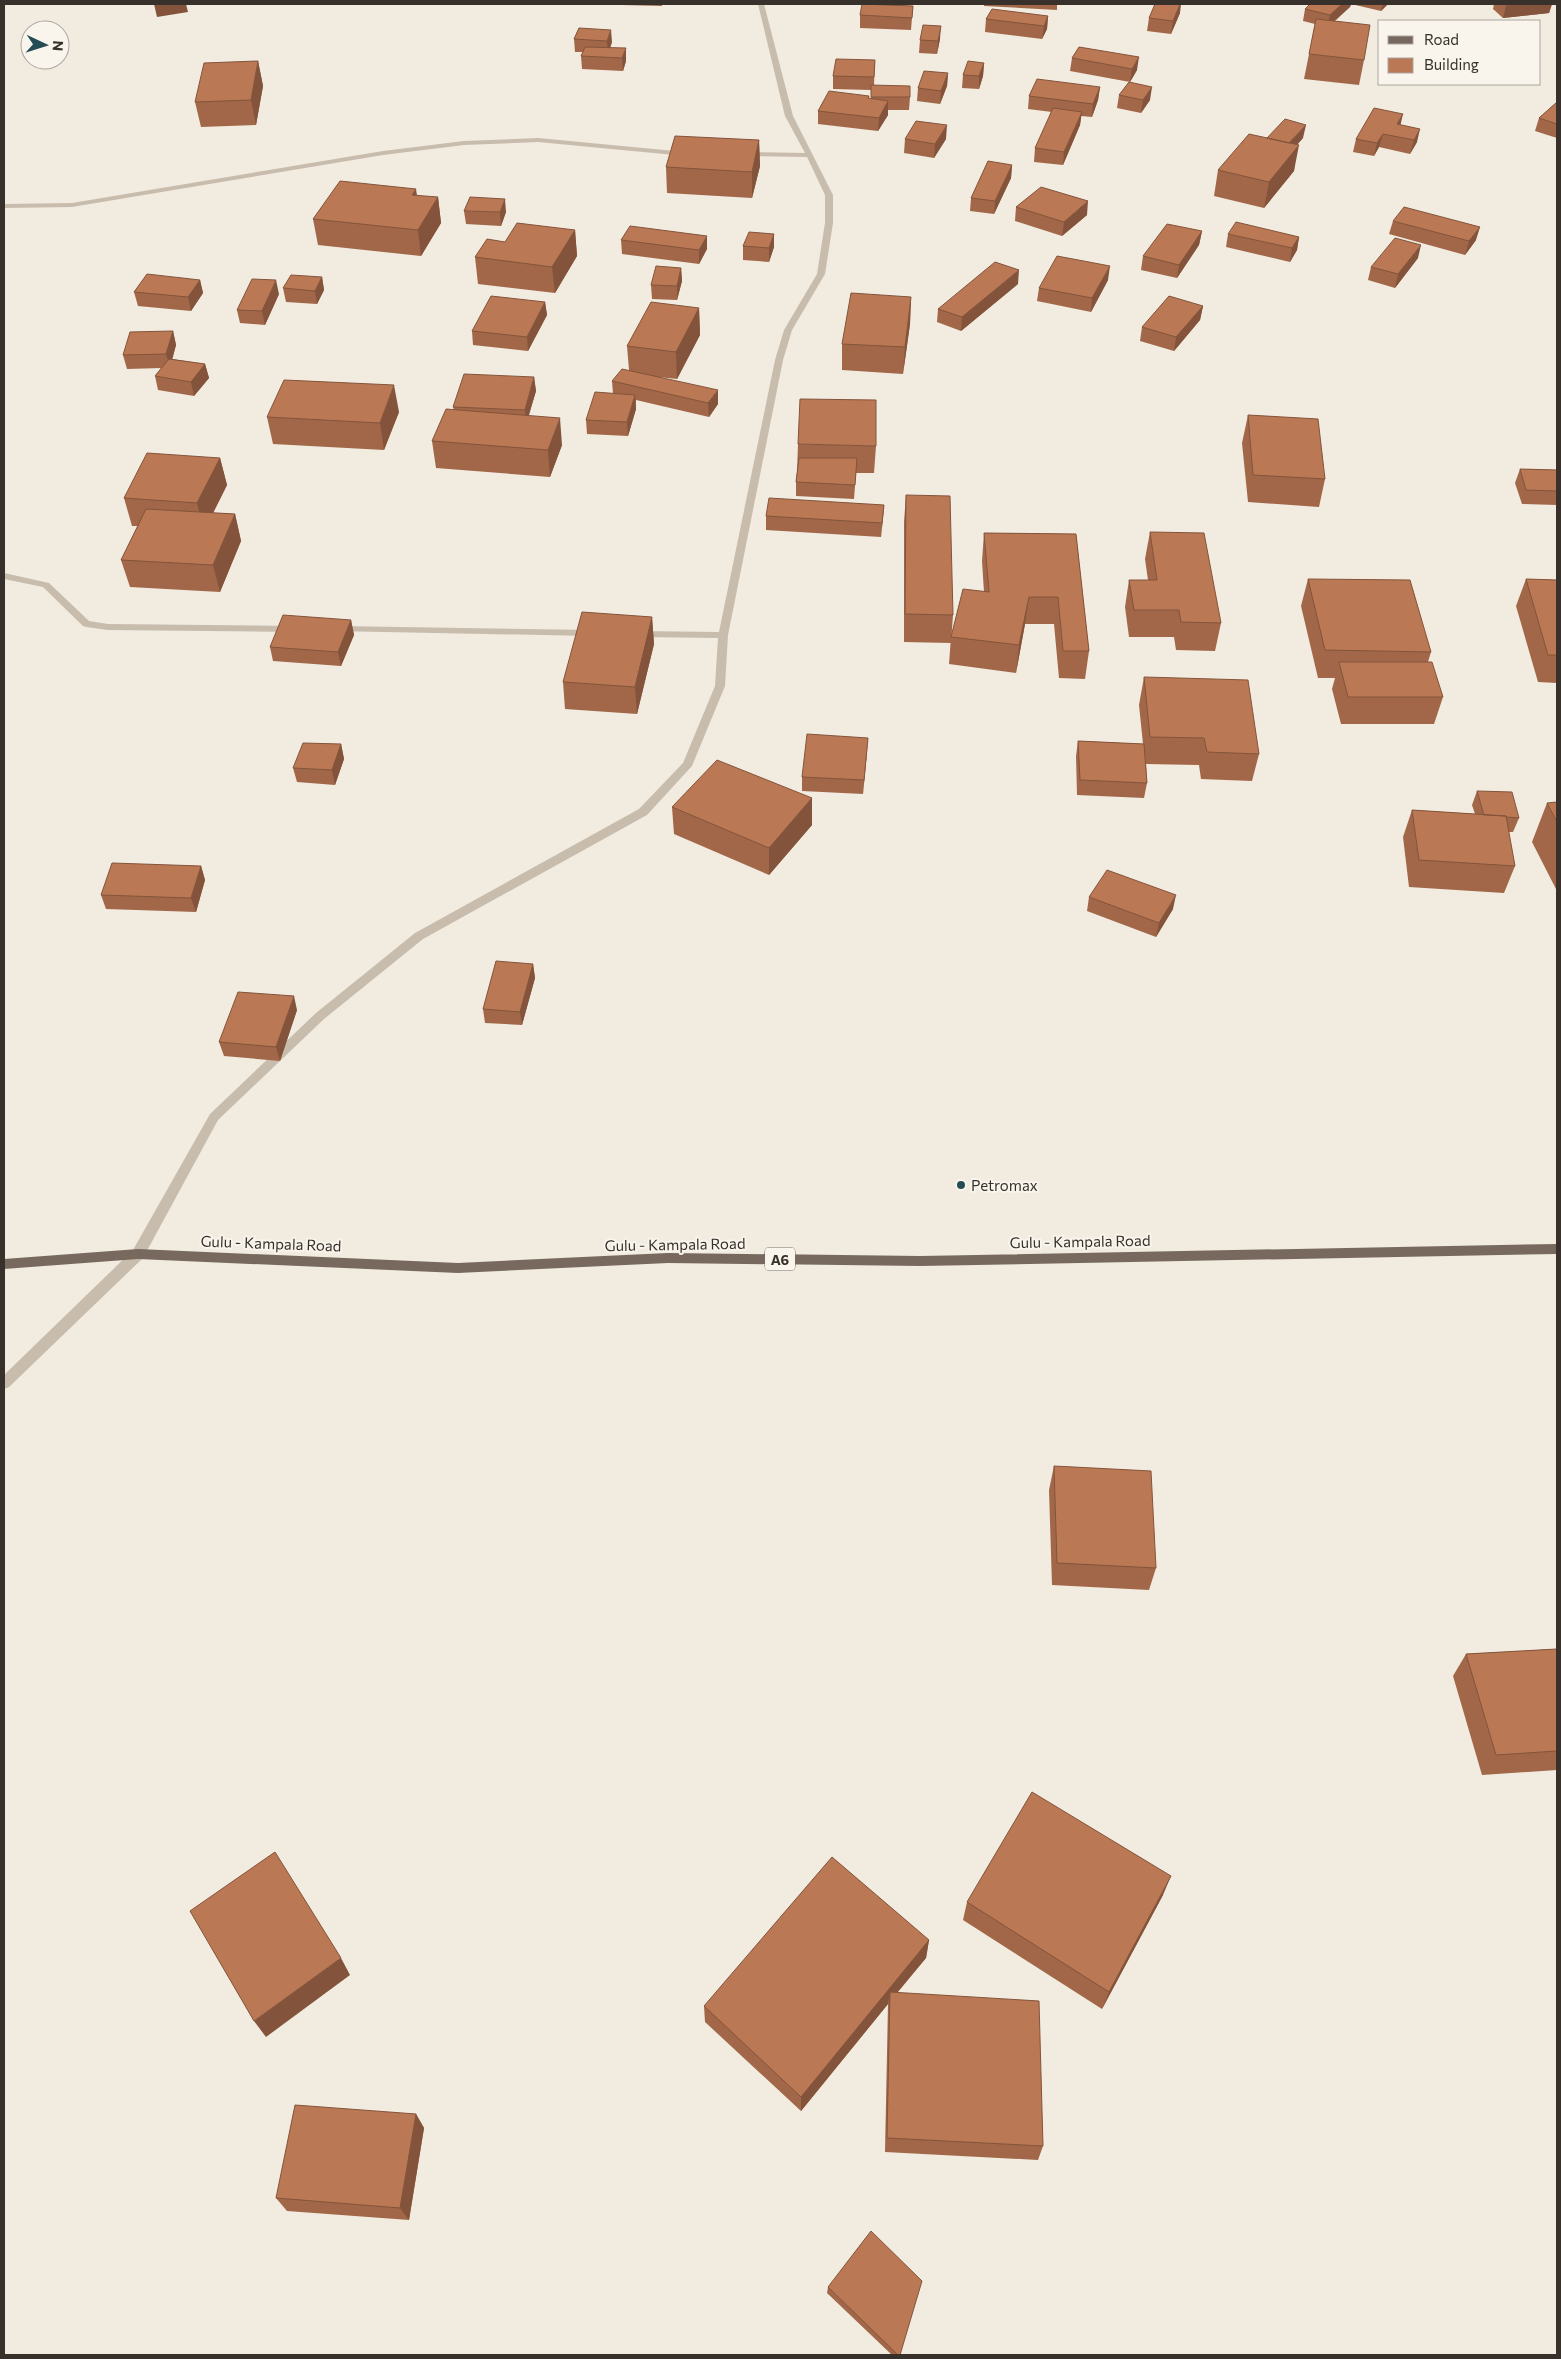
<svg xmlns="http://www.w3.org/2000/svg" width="1561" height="2359" font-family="Commissioner,sans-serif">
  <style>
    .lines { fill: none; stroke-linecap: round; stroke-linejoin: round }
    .street { fill: #c8bcad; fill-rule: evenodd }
    .primary { fill: #77695d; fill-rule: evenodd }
    .wall { fill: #a16748 }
    .shaded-wall { fill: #83543b }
    .building { fill: #bb7854; stroke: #83543b }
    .poi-dot { fill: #244c55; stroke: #f9f4ec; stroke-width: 2 }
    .labels { text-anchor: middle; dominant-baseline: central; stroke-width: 4; stroke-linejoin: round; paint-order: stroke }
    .shield { fill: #f9f4ec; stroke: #716b65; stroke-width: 1 }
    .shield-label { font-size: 14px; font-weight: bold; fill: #37302b }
    .poi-label { font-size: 15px; fill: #37302b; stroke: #f9f4ec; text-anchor: start }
    .street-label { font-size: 15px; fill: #37302b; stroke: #f9f4ec }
  </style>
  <rect width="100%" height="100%" fill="#f1ebe0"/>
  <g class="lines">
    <!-- street -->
    <path class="street" d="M758,4h6l29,112 40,79v28l-8,51 -33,56 -9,30 -55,275 -3,51 -33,80 -45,49 -224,124 -99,80 -106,101 -75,138 -134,129 -5,2v-14l129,-125 77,-136 106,-101 99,-80 224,-124 44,-46 32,-77 3,-48 -81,-1 -5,-3 5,-3 82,1 56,-272 9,-30 33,-56 8,-51v-28l-18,-38 -64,-1 -4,-2 4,-2 62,1 -20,-37z
      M538,138l147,14 4,2 -4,2 -147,-14 -74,3 -81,10 -311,52 -68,1v-4l68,-1 311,-52 81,-10z
      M4,573l45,10 40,38 19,3 184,2 5,3 -5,3 -184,-2 -22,-3 -3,-1 -40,-39 -39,-8z
      M337,626l255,4 5,3 -5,3 -258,-5v-4z"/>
    <!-- primary -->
    <path class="primary" d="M1557,1244v10l-637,12 -252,-3 -210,10 -320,-14 -134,10v-10l134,-10 320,14 210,-10 252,3z"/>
  </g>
  <!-- wall -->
  <path class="wall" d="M622,4h40v2l-40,-1z
    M882,4h22v1h-18l27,1 -2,24 -51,-2v-13z
    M984,4h73v6l-73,-4z
    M1310,4h78l-7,7 -30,-7 -1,3 -15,14 29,39 -5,25 -55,-6 11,-55 -12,-3 2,-12z
    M1494,4h58l-3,9 -46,5 -10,-9z
    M1180,13l-9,21 -24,-3 2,-13z
    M1048,16l-1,13 -5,10 -57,-7 1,-13z
    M579,28l33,14 -2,6 16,13 -3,10 -41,-2 -1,-13 2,-4h-8l-1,-13z
    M940,39l-3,15 -18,-1 1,-13z
    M1079,47l58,23 -7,12 -60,-11 2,-13z
    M875,60l-1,25 36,12 -1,13h-21v5l-10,16 -60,-7v-13l51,-15v3h2v-9l-38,-1v-13z
    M258,61l5,25 -7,39 -55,2 -6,-25z
    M984,63l-1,13 -4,13 -17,-1 1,-13z
    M948,73l-1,13 -7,18 -23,-3 1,-13z
    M1100,87l-2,13 -6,17 -11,-1 -1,9 -17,40 -29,-3 1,-14 17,-36 -24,-3 1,-13z
    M1119,95l31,5 -9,13 -24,-5z
    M1557,102v36l-22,-7 4,-13z
    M1401,125l16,17 -7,12 -31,-7 -5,9 -21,-4 3,-13z
    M1267,138h36l-6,7 -3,26 -30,37 -50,-12 4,-26z
    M905,139h41l-12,19 -30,-5z
    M759,140l1,26 -8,32 -85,-5 -1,-26z
    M1012,165l-1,13 -17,36 -24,-3 1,-13z
    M438,197l3,26 -20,33 -103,-11 -5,-26z
    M1016,207l71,8 -25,21 -47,-15z
    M464,211l42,1 -5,14 -35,-2z
    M1393,221l83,19 -11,15 -76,-21z
    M575,230l2,26 -22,37 -77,-9 -3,-27 30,-15z
    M1202,231l-3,14 -22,33 -36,-8 2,-14z
    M774,234v13l-5,15 -26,-2v-14z
    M1228,234l71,3 -2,13 -7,12 -64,-15z
    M621,240l86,9 -8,15 -77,-10z
    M1418,258l-23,30 -27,-8 3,-13z
    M681,268l1,13 -5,19 -25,-1 -1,-14z
    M322,277l2,13 -7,14 -31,-2 -3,-14z
    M200,280l3,13 -12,18 -53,-5 -4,-14z
    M1108,280l-17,32 -54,-11 2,-13z
    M1018,284l-57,47 -24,-9 1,-13z
    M279,294l-14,31 -25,-2 -3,-13z
    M911,297l-1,27 -7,50 -61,-4v-26z
    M545,302l2,13 -19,36 -55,-6 -1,-14z
    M1203,306l-3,14 -26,31 -34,-10 2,-14z
    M699,308l1,27 -23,44 -18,-2 59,27 -9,13 -73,-17v9l-8,27 -41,-2 -1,-14 27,-26 -1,-13 17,-11 -2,-24z
    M173,331l3,14 -4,14 33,5 4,14 -15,18 -36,-6 -3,-14 6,-8 -34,1 -4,-14z
    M534,377l2,14 -7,24 33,30 -12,32 -114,-9 -4,-27 22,-31 -1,-3z
    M399,412l-15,38 -111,-6 -6,-27z
    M1248,415l77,64 -6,28 -71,-5 -6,-59z
    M798,444l78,2 -2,27h-18l-2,26 -58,-3v-14l1,-10z
    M220,458l7,27 -14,28 22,1 6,27 -21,51 -90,-5 -9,-27 17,-34h-6l-8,-28z
    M1520,469l37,1v35l-35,-1 -7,-21z
    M906,495l47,120 -2,28 -47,-1v-120z
    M884,505l-3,32 -115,-7v-14z
    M1150,532l71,91 -6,28 -39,-1 -2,-13h-45l-4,-30 4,-27h19l-3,-21z
    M984,533l92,1 13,117 -4,28 -26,-1 -5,-54h-29l-9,49 -67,-9 2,-27 33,-45 -2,-31z
    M1308,579l123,73 -3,10 15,35 -9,27h-93l-9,-35 3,-11h-17l-17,-72z
    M1526,579l31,1v103l-19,-1 -22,-76z
    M652,617l2,27 -17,70 -72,-5 -2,-27z
    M351,620l3,15 -13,31 -68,-5 -3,-14z
    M1144,677l115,77 -7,27 -51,-2 -2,-14 -53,-1 1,19 -3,15 -67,-3 -1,-39 2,-15 65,3 -4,-39z
    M341,744l3,15 -9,26 -38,-3 -4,-14z
    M867,752l-4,42 -61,-3v-14z
    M1477,791l42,27 -6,14h-5l7,34 -11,27 -95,-6 -6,-50 9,-27 63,4 -3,-9z
    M812,798v27l-43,50 -95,-41 -2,-27z
    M1557,802v89l-25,-49 15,-39z
    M201,866l4,14 -9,32 -90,-3 -5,-14z
    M1089,897l84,12 -17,28 -69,-26z
    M533,964l2,14 -13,47 -37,-2 -2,-14z
    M297,1010l-17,51 -56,-5 -5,-14z
    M1054,1466l102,102 -7,22 -97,-5 -3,-95z
    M1557,1649v121l-75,5 -29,-99 13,-22z
    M1163,1895l-61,114 -139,-89 4,-18z
    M929,1940l-3,18 -28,34 145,154 -5,14 -153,-8 3,-148 -87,107 -96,-89 -1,-16z
    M416,2114l8,14 -15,92 -122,-9 -11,-13z
    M828,2287l72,68h-8l-65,-62z"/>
  <!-- shaded-wall -->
  <path class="shaded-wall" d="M154,4h32l2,8 -31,5z
    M1180,4h1l-1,9 -9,21 2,-13z
    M1342,4h9l-1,3 -23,20 3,-12z
    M1383,4h5l-7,7z
    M1523,4h29l-3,9 -46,5 3,-12z
    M1048,16l-1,13 -5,10 2,-13z
    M941,26l-1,13 -3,15 1,-13z
    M611,30l1,12 -4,12 -1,-13z
    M626,48v13l-3,10 -1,-13z
    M1139,57l-2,13 -7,12 2,-13z
    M258,61l5,25 -7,39 -5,-25z
    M984,63l-1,13 -4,13v-13z
    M948,73l-1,13 -7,18 1,-13z
    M1100,87l-2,13 -6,17 1,-13z
    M1152,87l-2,13 -9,13 2,-13z
    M888,101v14l-10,16 1,-13z
    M1082,112l-2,13 -17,40 1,-13z
    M1403,114l-3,13 -6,10 3,-13z
    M947,125l-1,14 -12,19 1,-14z
    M1306,125l-3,13 -22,24 2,-13z
    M1420,129l-3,13 -7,12 4,-14z
    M1383,134l-4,13 -5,9 3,-13z
    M759,140l1,26 -8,32v-26z
    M1299,145l-5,26 -30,37 5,-26z
    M1012,165l-1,13 -17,36 1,-13z
    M416,189l4,26 -8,-20z
    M438,197l3,26 -20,33 -3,-26z
    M505,199l1,13 -5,14 -1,-14z
    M1088,201l-1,14 -25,21 2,-14z
    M1480,227l-4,13 -11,15 4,-14z
    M575,230l2,26 -22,37 -3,-26z
    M1202,231l-3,14 -22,33 2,-13z
    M774,234v13l-5,15v-14z
    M707,236v13l-8,15v-14z
    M1299,237l-2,13 -7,12 2,-14z
    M1421,245l-3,13 -23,30 3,-14z
    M1110,266l-2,14 -17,32 1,-14z
    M681,268l1,13 -5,19v-14z
    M1019,270l-1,14 -57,47 1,-14z
    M322,277l2,13 -7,14 -2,-13z
    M200,280l3,13 -12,18 -3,-14z
    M276,280l3,14 -14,31 -3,-14z
    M911,297l-1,27 -7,50 2,-27z
    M545,302l2,13 -19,36 -1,-14z
    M1203,306l-3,14 -26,31 2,-14z
    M699,308l1,27 -23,44 -1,-27z
    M173,331l3,14 -6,23 -4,-14z
    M205,364l4,14 -15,18 -3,-14z
    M534,377l2,14 -10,33 -1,-14z
    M394,385l5,27 -15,38 -4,-27z
    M718,390v14l-9,13 -1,-14z
    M635,395l1,14 -8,27 -1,-14z
    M560,418l2,27 -12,32 -2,-27z
    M220,458l7,27 -23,46 -7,-28z
    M884,505l-1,14 -2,18 1,-14z
    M235,514l6,27 -21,51 -7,-27z
    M1029,597l-4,27 -9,49 3,-28z
    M652,617l2,27 -17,70 -2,-27z
    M351,620l3,15 -13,31 -3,-14z
    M868,738l-1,14 -4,42 1,-14z
    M341,744l3,15 -9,26 -3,-15z
    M812,798v27l-43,50v-27z
    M201,866l4,14 -9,32 -5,-14z
    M1176,895l-3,14 -17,28 3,-14z
    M533,964l2,14 -13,47 -2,-13z
    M294,996l3,14 -17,51 -4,-14z
    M1171,1876l-8,19 -61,114 7,-17z
    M929,1940l-3,18 -37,44 1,-10 -2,12 -87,107v-14z
    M341,1958l9,17 -84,62 -12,-16z
    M416,2114l8,14 -15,92 -9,-12z"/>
  <!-- building -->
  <path class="building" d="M862,4l51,2 -1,12 -52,-3z
    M1155,4h25l-7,17 -24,-3z
    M1310,4h32l-12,11 -25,-6z
    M1505,4h18l-17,2z
    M992,9l56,7 -4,10 -58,-7z
    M1316,19l54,6 -6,35 -55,-6z
    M923,25l18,1 -3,15 -18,-1z
    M579,28l32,2 -4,11 -33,-2z
    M585,47l41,1 -4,10 -41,-2z
    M1079,47l60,10 -7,12 -60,-11z
    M836,59l39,1 -1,17 -41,-1z
    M258,61l-7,39 -56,2 9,-39z
    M968,61l16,2 -5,13 -16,-1z
    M924,71l24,2 -7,18 -23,-3z
    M1037,79l63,8 -7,17 -64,-8z
    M1129,82l23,5 -9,13 -24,-5z
    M871,85l39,1v11h-39z
    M829,91l40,5 -1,2 20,3 -9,17 -61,-7z
    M1557,102v22l-18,-6z
    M1053,108l29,4 -18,40 -29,-4z
    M1374,108l29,6 -6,10 23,5 -6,11 -31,-6 -6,9 -21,-4z
    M1285,119l21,6 -17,18 -22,-5z
    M916,121l31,4 -12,19 -30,-5z
    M1249,134l50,11 -30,37 -51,-12z
    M675,136l84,4 -7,32 -86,-5z
    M988,161l24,4 -17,36 -24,-3z
    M340,181l76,8 -4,6 26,2 -20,33 -105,-11z
    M1041,187l47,14 -24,21 -48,-15z
    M470,197l35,2 -5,13 -36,-1z
    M1404,207l76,20 -11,14 -76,-20z
    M1236,222l63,15 -7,11 -64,-14z
    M517,223l58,7 -23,37 -77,-10 12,-18 18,3z
    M1167,224l35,7 -23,34 -36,-9z
    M630,226l77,10 -8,14 -78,-10z
    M749,232l25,2 -5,14 -26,-2z
    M1395,238l26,7 -23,29 -27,-7z
    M1057,256l53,10 -18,32 -53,-10z
    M995,262l24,8 -57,47 -24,-8z
    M656,266l25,2 -4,18 -26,-1z
    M147,274l53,6 -12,17 -54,-5z
    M291,275l31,2 -7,14 -32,-3z
    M252,279l24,1 -14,31 -25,-1z
    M851,293l60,4 -6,50 -63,-3z
    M491,296l54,6 -18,35 -55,-6z
    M1169,296l34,10 -27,31 -34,-10z
    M651,302l48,6 -23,44 -49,-6z
    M173,331l-7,23 -43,1 7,-23z
    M169,359l36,5 -14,18 -36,-6z
    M622,369l96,21 -10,13 -96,-22z
    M464,374l70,3 -9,33 -72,-3z
    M284,380l110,5 -14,38 -113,-6z
    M595,392l40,3 -8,27 -41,-2z
    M800,399l76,1v46l-78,-2z
    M446,409l114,9 -12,32 -116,-9z
    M1248,415l70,4 7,60 -72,-4z
    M147,453l73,5 -23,45 -73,-5z
    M799,458h58l-2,27 -59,-3z
    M1520,469l37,1v21l-31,-1z
    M906,495l44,1 3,119 -48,-1z
    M769,498l115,7 -2,18 -116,-7z
    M146,509l89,5 -22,51 -92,-5z
    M1150,532l54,1 17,90 -40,-1 -2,-12h-45l-5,-30h28z
    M984,533l92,1 13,117h-26l-5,-54h-29l-10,48 -68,-8 12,-48 26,3z
    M1308,579l102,1 21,72 -106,-2z
    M1526,579l31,1v75h-9z
    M582,612l70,5 -17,70 -72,-5z
    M283,615l68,5 -13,32 -68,-5z
    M1339,662h93l11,35h-95z
    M1144,677l104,3 11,74 -52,-2 -3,-14 -54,-1z
    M807,734l61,4 -4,42 -62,-3z
    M1078,741l66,3 3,39 -67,-3z
    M303,743l38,1 -9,26 -39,-2z
    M717,760l95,38 -43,50 -97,-41z
    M1477,791l35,1 7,26 -13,-1v-1l-22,-1z
    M1557,802v20l-10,-19z
    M1412,810l94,6 9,50 -96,-6z
    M112,863l89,3 -10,32 -90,-3z
    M1107,870l69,25 -17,28 -70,-26z
    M496,961l37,3 -13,48 -37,-3z
    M238,992l56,4 -18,51 -57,-5z
    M1054,1466l97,5 5,97 -99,-5z
    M1557,1649v102l-61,4 -30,-101z
    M1032,1792l139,84 -62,116 -142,-90z
    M275,1852l66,106 -87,63 -64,-110z
    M832,1857l97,83 -128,157 -97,-91z
    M890,1992l149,9 4,145 -156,-8z
    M295,2105l121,9 -16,94 -124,-10z
    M871,2231l51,50 -22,74h-2l-70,-68z"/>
  <!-- markers -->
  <circle class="poi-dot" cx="961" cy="1185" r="5"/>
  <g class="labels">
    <!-- shield labels -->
    <rect class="shield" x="765" y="1247.5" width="30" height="23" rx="4"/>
    <g class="shield-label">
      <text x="780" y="1259">A6</text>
    </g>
    <!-- poi labels -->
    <g class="poi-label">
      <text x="971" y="1185">Petromax</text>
    </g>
    <!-- street labels -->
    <g class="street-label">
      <text transform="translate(1080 1241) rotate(-1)">Gulu - Kampala Road</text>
      <text transform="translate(271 1243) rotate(2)">Gulu - Kampala Road</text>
      <text transform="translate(675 1244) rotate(-1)">Gulu - Kampala Road</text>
    </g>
  </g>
  <!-- border -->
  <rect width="1561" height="2359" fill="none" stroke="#37302b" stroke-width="10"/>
  <!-- legend -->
  <rect x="1378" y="20" width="162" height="65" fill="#f9f4ec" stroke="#aba69f"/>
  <rect x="1388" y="36" width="25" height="8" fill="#77695d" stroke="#aba69f"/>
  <text x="1424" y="45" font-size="15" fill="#37302b">Road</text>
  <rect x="1388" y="58" width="25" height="15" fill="#bb7854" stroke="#aba69f"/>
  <text x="1424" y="70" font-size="15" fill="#37302b">Building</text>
  <!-- north arrow -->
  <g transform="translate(45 45) rotate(94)"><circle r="24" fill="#f9f4ec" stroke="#aba69f"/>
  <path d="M0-4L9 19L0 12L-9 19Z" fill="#244c55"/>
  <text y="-8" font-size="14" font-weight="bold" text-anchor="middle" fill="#37302b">N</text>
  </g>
</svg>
